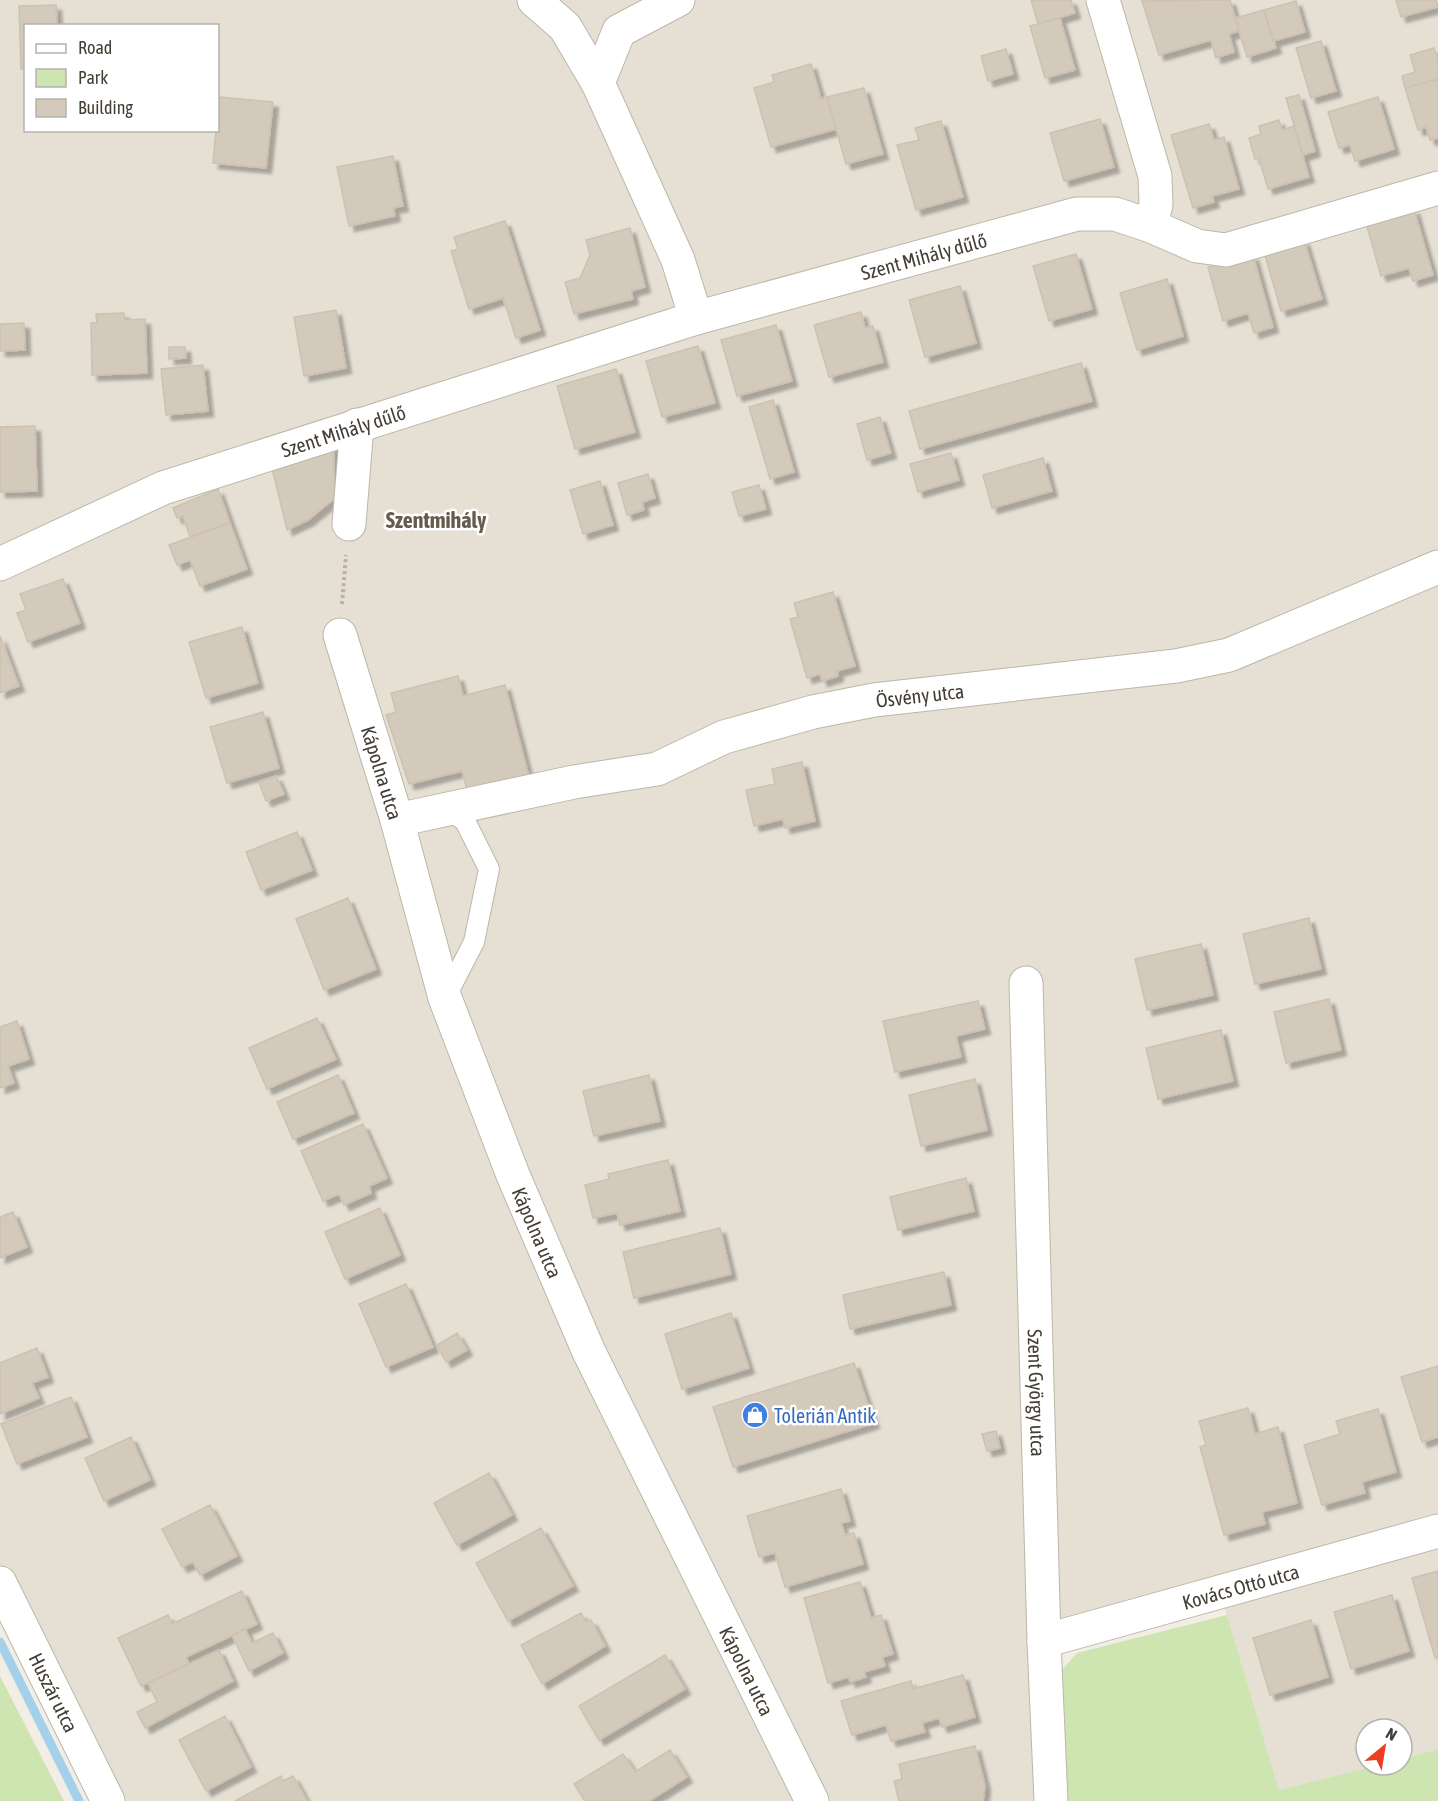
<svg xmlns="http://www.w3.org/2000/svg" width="1438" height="1801" font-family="'Asap Condensed',sans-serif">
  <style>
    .residential { fill: #e6e0d4; fill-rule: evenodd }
    .green { fill: #cee4b1 }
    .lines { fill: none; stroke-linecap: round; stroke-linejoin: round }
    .stream { stroke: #a5d0ec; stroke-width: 9 }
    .building { fill: #d3cabc; stroke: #cdc1b0; stroke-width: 1.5; filter: url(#shadow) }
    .lane-casing { stroke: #bdb6a9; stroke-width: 22 }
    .street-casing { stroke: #bdb6a9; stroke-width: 35 }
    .path { stroke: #beb19b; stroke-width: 4; stroke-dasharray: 3 3; stroke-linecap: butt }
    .lane { stroke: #fff; stroke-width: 20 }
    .street { stroke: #fff; stroke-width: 33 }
    .labels { text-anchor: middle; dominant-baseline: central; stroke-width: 5; stroke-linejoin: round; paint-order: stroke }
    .street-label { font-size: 20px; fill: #443e36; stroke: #fff }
    .shop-label { font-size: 20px; fill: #366cbe; stroke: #fff; text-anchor: start }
    .quarter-label { font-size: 22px; font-weight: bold; fill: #665c4e; stroke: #fff }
  </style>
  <defs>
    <filter id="shadow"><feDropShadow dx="5.5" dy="5.5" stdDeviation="1.5" flood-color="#0004"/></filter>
  </defs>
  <rect width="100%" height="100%" fill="#f2eee6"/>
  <!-- residential -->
  <path class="residential" d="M0,0h1438v1749l-36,10v-30h-36v36h11l-98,25 -56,-188 -180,48 -1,151h-944l-98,-194zM26,26h192v104h-192z"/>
  <!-- green -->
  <path class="green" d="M1227,1615l52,175 98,-25h25v-6l36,-10v52h-372l-5,-130 16,-18z
    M0,1676l64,125h-64z"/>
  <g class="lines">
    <!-- stream -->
    <path class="stream" d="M0,1642l79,159"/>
  </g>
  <!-- building -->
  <path class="building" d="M1031,0h40l4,13 -37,11z
    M1230,0l9,31 -10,3 5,18 -18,6 -5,-18 -52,15 -17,-54z
    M1396,0h40l2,7 -37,10z
    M1296,1l9,31 -32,9 -9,-31z
    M56,5l1,21h-31v43h-5l-2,-63z
    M1264,10l12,38 -29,9 -12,-39z
    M1060,18l15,52 -30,8 -15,-52z
    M1321,41l15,50 -25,7 -15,-50z
    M1434,48l4,12v19l-33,9 -3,-12 13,-4 -5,-17z
    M1006,49l7,25 -25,7 -7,-25z
    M811,64l10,35 6,-2 9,32 -65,18 -17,-59 20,-6 -2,-7z
    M1438,79v59l-8,2 -4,-13 -8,3 -13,-42z
    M864,88l19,66 -37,10 -19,-67z
    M1299,95l16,56 -12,4 -17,-57z
    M219,97l54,5 -7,66 -53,-5z
    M1378,97l16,52 -39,12 -5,-16 -11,3 -11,-36z
    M1100,119l14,48 -50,14 -14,-48z
    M1279,120l3,10 12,-4 15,51 -41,12 -9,-31 -4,1 -6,-21 12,-4 -2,-8z
    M941,121l22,76 -47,13 -19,-65 22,-5 -4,-12z
    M1209,124l5,16 10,-3 15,52 -27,7 2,6 -21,6 -22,-73z
    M393,156l10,50 -10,2 2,8 -46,10 -12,-59z
    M1414,209l19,66 -20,6 -4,-13 -28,8 -15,-53z
    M505,221l35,109 -24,8 -13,-40 -34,11 -18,-58 7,-2 -4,-12z
    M630,228l15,59 -14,4 2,8 -59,15 -9,-32 15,-4 10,-23 -4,-15z
    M1304,240l18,59 -41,12 -17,-59z
    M1076,254l16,55 -43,12 -16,-55z
    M1253,255l20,72 -19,6 -6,-20 -25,8 -15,-54z
    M1167,279l16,57 -46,14 -17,-57z
    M960,286l16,57 -51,14 -16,-57z
    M336,310l10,58 -42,8 -10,-59z
    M861,312l4,16 8,-2 10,36 -54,15 -15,-52z
    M124,313l1,7 20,-1 2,54 -55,2 -1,-52h6l-1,-9z
    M24,323l1,27 -25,1v-27z
    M776,325l16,56 -55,15 -16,-56z
    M698,346l17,57 -53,14 -16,-56z
    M169,347h16l1,11 -17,1z
    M1081,363l11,38 -172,48 -11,-38z
    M203,365l5,46 -42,4 -5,-46z
    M616,369l19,63 -60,17 -18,-63z
    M773,400l21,72 -24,7 -21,-72z
    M880,417l11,36 -24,7 -10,-36z
    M35,426l2,65 -37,1v-65z
    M333,444l2,54 -27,22 -21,10 -15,-62z
    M951,453l8,27 -41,12 -8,-28z
    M1043,458l9,33 -60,17 -9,-33z
    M648,474l7,24 -13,4 2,8 -17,5 -9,-32z
    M600,481l13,44 -30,9 -13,-44z
    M759,485l7,24 -27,7 -7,-24z
    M218,489l12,34 -40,14 -7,-21 -6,2 -4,-10z
    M230,523l17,46 -47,17 -10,-26 -13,5 -8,-20z
    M63,579l17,44 -52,19 -11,-29 9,-3 -6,-16z
    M833,592l22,74 -18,5 1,5 -16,5 -2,-7 -13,4 -17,-59 8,-2 -4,-14z
    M242,627l16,56 -52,15 -17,-56z
    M0,636l19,50 -19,7z
    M458,676l5,20 42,-11 24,92 -61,16 -6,-22 -53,13 -23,-69 10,-3 -5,-19z
    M263,712l16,56 -52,15 -17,-56z
    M802,762l13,59 -30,7 -2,-9 -29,7 -8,-36 29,-6 -3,-15z
    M276,776l8,18 -18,7 -7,-19z
    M297,832l15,38 -51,20 -15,-38z
    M348,898l28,71 -52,21 -28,-71z
    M1309,918l12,51 -66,15 -12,-50z
    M1201,944l12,51 -66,15 -12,-51z
    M1329,999l12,51 -55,13 -12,-51z
    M978,1001l7,28 -29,7 5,21 -66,15 -12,-51z
    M317,1018l19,41 -69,30 -18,-41z
    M17,1021l12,38 -21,7 6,17 -14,5v-61z
    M1221,1030l12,51 -75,18 -12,-51z
    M338,1075l16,38 -61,26 -16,-37z
    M649,1075l11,46 -66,15 -11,-45z
    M975,1079l12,51 -66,16 -12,-51z
    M363,1124l24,54 -18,8 2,7 -27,12 -5,-11 -16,7 -22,-50z
    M668,1160l12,51 -60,14 -3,-12 -24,5 -8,-33 24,-6 -1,-5z
    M966,1178l8,33 -76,19 -8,-33z
    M380,1208l20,47 -55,24 -20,-47z
    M13,1212l14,35 -27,11v-41z
    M720,1228l11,46 -97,24 -11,-46z
    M944,1272l7,33 -101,24 -7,-34z
    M406,1284l27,63 -47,20 -27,-63z
    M731,1313l18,55 -67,21 -17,-55z
    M457,1333l10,17 -21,12 -9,-17z
    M37,1348l11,29 -16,6 7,15 -39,16v-51z
    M854,1363l20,60 -141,44 -20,-60z
    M1438,1366v71l-16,5 -21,-65z
    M71,1397l16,40 -70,27 -16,-40z
    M1248,1408l7,26 23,-7 19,76 -35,9 3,12 -41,11 -24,-88 6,-2 -7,-24z
    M1378,1409l18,63 -34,10 3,11 -43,12 -18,-60 36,-11 -4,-13z
    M996,1431l4,17 -13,3 -5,-17z
    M131,1437l19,43 -46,21 -19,-43z
    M489,1473l23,42 -55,30 -23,-42z
    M841,1489l9,32 -9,2 4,12 9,-2 9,31 -78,23 -10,-34 -16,4 -12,-41z
    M210,1505l27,51 -37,19 -7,-13 -11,5 -20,-38z
    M541,1528l32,58 -65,35 -32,-58z
    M1438,1571v86l-3,1 -23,-80z
    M860,1582l11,36 10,-3 12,39 -11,3 3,9 -21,6 2,5 -16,5 -1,-5 -21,6 -24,-85z
    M242,1591l15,33 -71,33 3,7 -48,22 -23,-48 50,-23 4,9z
    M1392,1595l17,56 -58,18 -17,-57z
    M581,1613l5,9 5,-2 14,26 -63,38 -21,-39z
    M1311,1620l17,57 -58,18 -17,-57z
    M245,1629l7,14 21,-10 10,20 -34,18 -17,-36z
    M219,1650l14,31 -88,47 -8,-16 20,-10 -9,-19z
    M665,1655l20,34 -86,51 -20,-34z
    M963,1675l12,42 -33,10 -3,-9 -17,5 3,9 -34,9 -5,-16 -34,10 -11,-34 70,-20 2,8z
    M225,1716l26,51 -45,24 -27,-51z
    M975,1746l10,39 -2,16h-84l-5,-20 8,-2 -3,-15z
    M670,1750l17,27 -38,24h-64l-11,-17 49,-30 12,18z
    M281,1776l2,5 10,-5 14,25h-72z"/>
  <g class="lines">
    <!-- lane casing -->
    <g class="lane-casing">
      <path id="lane" d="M445,998l29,-56 15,-73 -24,-48 -18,-12"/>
    </g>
    <!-- street casing -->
    <g class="street-casing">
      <g id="street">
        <path d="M534,0l31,27 33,56 21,-52 59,-31"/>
        <path d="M1103,0l52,176 1,28 -5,22"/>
        <path id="s1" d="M696,318l381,-104h38l36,12 46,20 29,4 212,-62"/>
        <path d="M349,524l8,-99"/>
        <path id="s2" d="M0,564l163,-76 533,-170 -18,-58 -80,-177"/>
        <path id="s3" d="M340,635l57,185 48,178 68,177 76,177 223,449"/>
        <path id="s4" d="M397,820l177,-38 83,-13 67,-32 89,-25 61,-12 302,-34 53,-11 209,-88"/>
        <path id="s5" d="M1026,983l18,658 7,160"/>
        <path id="s6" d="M0,1583l108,218"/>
        <path id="s7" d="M1044,1641l394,-110"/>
      </g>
    </g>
    <!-- path -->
    <path class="path" d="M342,604l4,-49"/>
    <!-- lane -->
    <use href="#lane" class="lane"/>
    <!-- street -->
    <use href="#street" class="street"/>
  </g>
  <!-- icons -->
  <defs>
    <g id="shop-disc" transform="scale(1.35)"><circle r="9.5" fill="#3f7fe0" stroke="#fff"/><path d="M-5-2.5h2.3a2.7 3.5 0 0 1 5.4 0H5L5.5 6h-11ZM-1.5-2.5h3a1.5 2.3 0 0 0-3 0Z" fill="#fff"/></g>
  </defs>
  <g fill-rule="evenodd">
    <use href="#shop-disc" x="755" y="1415"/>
  </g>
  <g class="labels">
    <!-- street labels -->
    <g class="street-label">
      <text stroke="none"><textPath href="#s1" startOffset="236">Szent Mihály dűlő</textPath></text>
      <text stroke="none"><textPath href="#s2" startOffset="369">Szent Mihály dűlő</textPath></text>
      <text stroke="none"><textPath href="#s4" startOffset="540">Ösvény utca</textPath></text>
      <text stroke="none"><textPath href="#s3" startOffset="144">Kápolna utca</textPath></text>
      <text stroke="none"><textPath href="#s3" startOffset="630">Kápolna utca</textPath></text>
      <text stroke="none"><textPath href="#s5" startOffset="410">Szent György utca</textPath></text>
      <text stroke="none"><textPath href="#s7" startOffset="204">Kovács Ottó utca</textPath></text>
      <text stroke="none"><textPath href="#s3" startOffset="1116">Kápolna utca</textPath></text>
      <text stroke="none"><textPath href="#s6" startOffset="122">Huszár utca</textPath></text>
    </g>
    <!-- shop labels -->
    <g class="shop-label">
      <text x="774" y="1415">Tolerián Antik</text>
    </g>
    <!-- quarter labels -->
    <g class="quarter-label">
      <text x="436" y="520">Szentmihály</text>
    </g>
  </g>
  <!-- legend -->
  <rect x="24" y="24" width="195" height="108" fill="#ffffff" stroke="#b4b2af" stroke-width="1.5"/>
  <rect x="36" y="44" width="30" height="9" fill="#ffffff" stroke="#b4b2af" stroke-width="1.5"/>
  <text x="78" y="54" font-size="18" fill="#443e36">Road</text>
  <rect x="36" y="69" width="30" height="18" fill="#cee4b1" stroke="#b4b2af" stroke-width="1.5"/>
  <text x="78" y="84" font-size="18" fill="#443e36">Park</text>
  <rect x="36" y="99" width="30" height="18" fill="#d3cabc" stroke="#b4b2af" stroke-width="1.5"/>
  <text x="78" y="114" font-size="18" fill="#443e36">Building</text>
  <!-- north arrow -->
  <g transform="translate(1384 1747) rotate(30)"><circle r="28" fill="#ffffff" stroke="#b4b2af" stroke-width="1.5"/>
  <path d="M0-4.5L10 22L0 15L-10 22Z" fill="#ed3e22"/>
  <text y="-9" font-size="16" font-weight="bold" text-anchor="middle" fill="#443e36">N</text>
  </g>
</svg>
